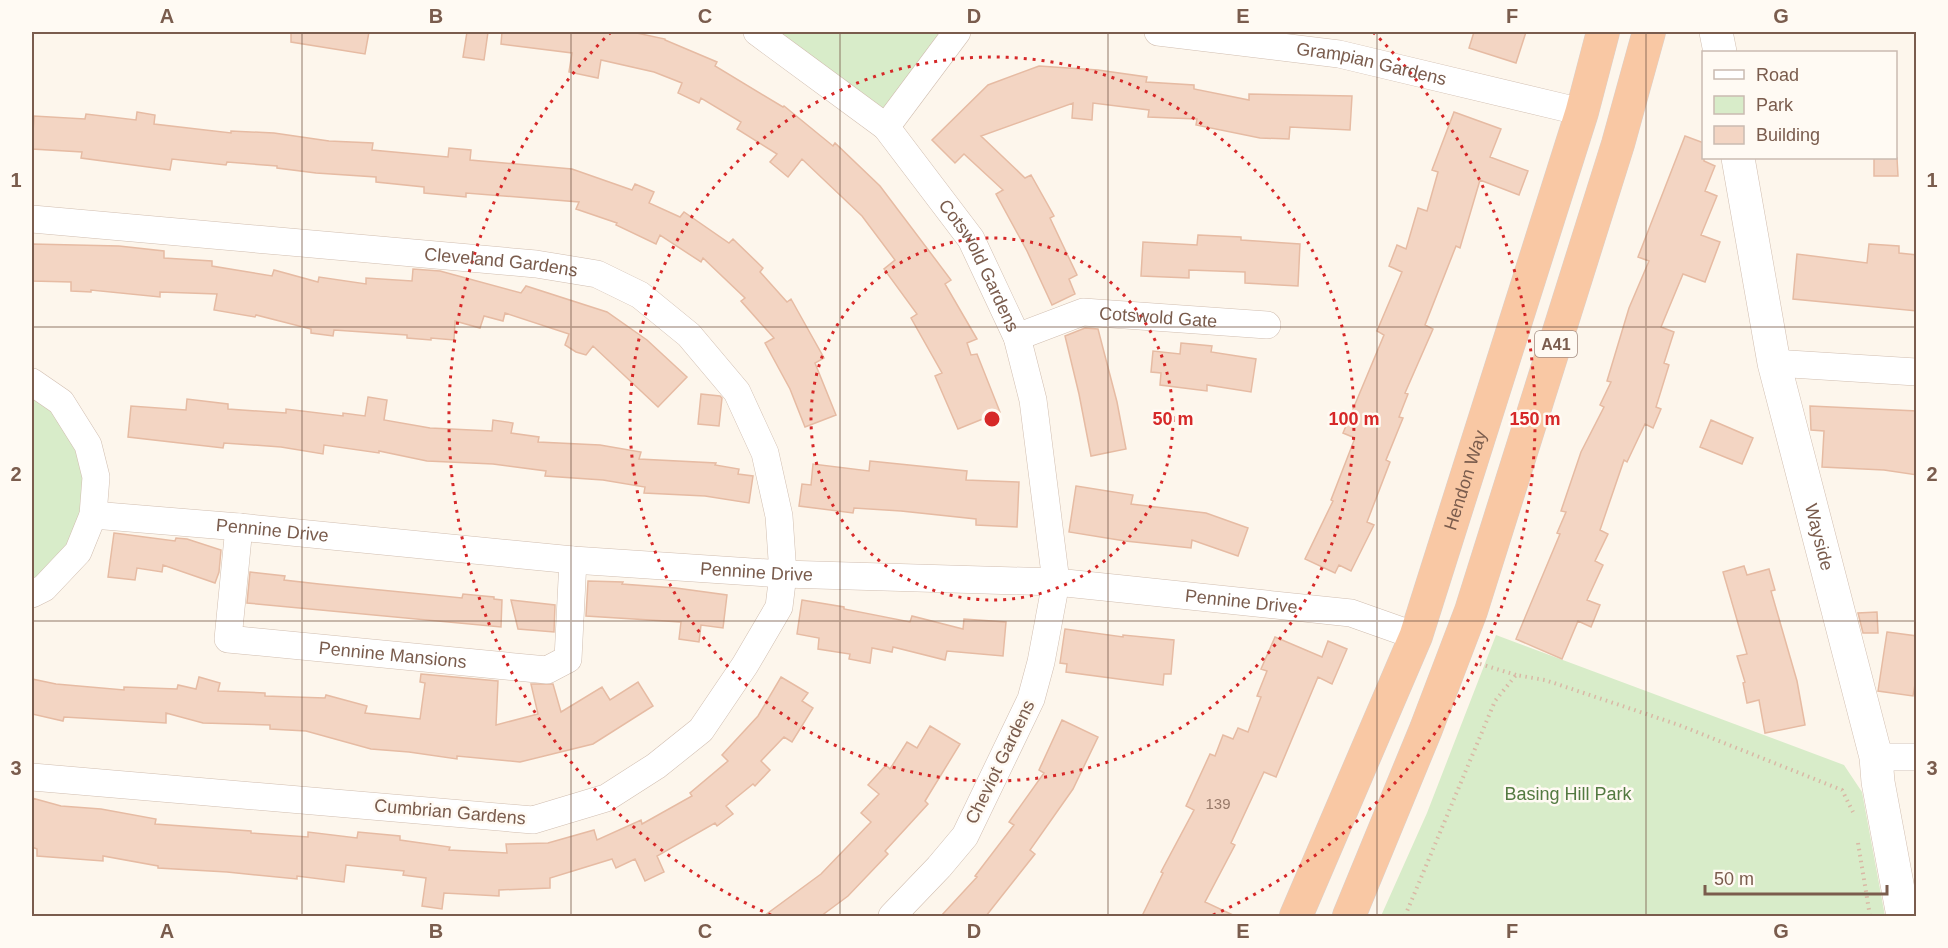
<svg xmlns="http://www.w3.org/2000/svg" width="1948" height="948" font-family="Arial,sans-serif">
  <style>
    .green { fill: #d8ecc9 }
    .building { fill: #f3d5c3; stroke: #e6bba3; stroke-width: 1.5 }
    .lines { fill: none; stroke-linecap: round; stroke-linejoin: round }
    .minor-casing { stroke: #d1beb0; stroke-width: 28 }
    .tertiary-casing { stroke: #d1beb0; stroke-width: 34 }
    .trunk-casing { stroke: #dad1cd; stroke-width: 34 }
    .path { stroke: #d9b8a5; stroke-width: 4; stroke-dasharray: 1.5 4.5; stroke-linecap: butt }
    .minor { stroke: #fff; stroke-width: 27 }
    .tertiary { stroke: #fff; stroke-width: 33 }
    .trunk { stroke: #f9c8a4; stroke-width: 33 }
    .grid { fill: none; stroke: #7a5c4d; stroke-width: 1.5; stroke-opacity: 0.55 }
    .ring { fill: none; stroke: #d62828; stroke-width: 3; stroke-dasharray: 3 6 }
    .labels { text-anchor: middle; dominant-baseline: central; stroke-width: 5; stroke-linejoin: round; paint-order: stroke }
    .number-label { font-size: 15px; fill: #987a6a }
    .shield { fill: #fffaf3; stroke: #a28b7f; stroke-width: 1.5 }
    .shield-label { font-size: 16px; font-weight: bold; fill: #7a5c4d }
    .street-label { font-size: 18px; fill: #7a5c4d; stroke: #fffaf3 }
    .park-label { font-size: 18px; fill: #537a41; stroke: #fffaf3 }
    .centre { fill: #d62828; stroke: #fffaf3; stroke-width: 3 }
    .ring-label { font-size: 18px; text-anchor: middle; font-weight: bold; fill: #d62828; stroke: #fffaf3; stroke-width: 5; stroke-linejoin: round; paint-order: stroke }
    .neatline { fill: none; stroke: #7a5c4d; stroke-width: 2 }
    .grid-label { font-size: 20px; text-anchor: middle; font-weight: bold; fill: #7a5c4d }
  </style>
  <rect width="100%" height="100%" fill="#fdf6ec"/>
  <!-- green -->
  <path class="green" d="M757,32h200l-71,95z
    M32,382l56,63 5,70 -61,79z
    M1496,635l348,130 18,27 23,124h-504l46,-103z"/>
  <!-- building -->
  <path class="building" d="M291,32h78l-4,22 -74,-12z
    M467,32h21l-4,28 -21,-3z
    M502,32h130l33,7v1l52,22 -2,4 68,41 1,-1 49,40 2,-3 45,43 71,94 -6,4 32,55 -10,4 4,12 6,-1 23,58 -42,17 -23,-53 7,-3 -31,-55 6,-4 -33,-45 11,-9 -33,-44 -60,-57 -14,18 -18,-15 7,-8 -40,-25 4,-7 -40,-24 -2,5 -21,-10 4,-10 -28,-11 -53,-12 -3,18 -29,-6 3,-19 -71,-9z
    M1474,32h52l-10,31 -47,-15z
    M1039,66l59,4 49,7 -1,5 48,3v4l55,11v-6l103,2 -2,34 -60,-3 -1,12 -29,-1 -64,-13 1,-6 -49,-2 1,-7 -56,-7 -1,17 -20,-2 1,-15 -92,33 44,42 6,-3 23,41 -4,2 27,57 -8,4 6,15 -23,11 -25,-54 -31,-57 7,-4 -39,-36 -9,9 -23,-23 56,-55z
    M137,112l18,3 -1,9 77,9v-2l43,2 55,8 44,2 -1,7 76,7 1,-9 22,2 -1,10 102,9 60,21 3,-6 19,8 -5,11 31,14 4,-5 45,31 4,-4 30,29 -3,4 27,30 4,-3 33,59 -9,5 21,52 -31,12 -15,-38 -25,-46 9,-5 -33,-37 4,-3 -42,-40 -2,4 -41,-27 -4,9 -40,-19 1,-2 -41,-14 3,-7 -113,-9v4l-42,-4v-6l-48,-5v-5l-60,-4 -39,-5v-2l-50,-4 -1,3 -54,-6 -2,11 -89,-12 1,-6 -50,-3 2,-33 51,3 1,-5 50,6z
    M1454,112l47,17 -11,28 38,14 -9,24 -39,-15 -20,68 -4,-2 -31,79 8,4 -28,64 3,1 -9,23 4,1 -17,42 4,2 -23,60 7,3 -23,46 -12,-6 -4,8 -30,-14 28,-58 -2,-1 24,-62 -12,-5 41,-98 -7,-4 25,-59 -13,-6 8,-21 9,4 12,-41 9,3 11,-39 -6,-2z
    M1685,136l19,7v18l11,5 -10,25 12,5 -16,39 19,7 -15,40 -22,-8 -22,53 13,5 -10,31 5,2 -13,42 5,2 -8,19 -8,-4 -18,38 -3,-2 -24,70 8,4 -13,27 8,4 -16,35 13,5 -9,22 -13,-6 -16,38 -46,-20 44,-105 -3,-1 9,-21 -5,-1 20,-59 23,-45 -4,-2 11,-23 -4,-1 22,-73 20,-47 -11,-4z
    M1874,158h23l1,18h-24z
    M1198,235l43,2v3l59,4 -2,42 -53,-3v-11l-56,-2v8l-48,-2 2,-34 54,3z
    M32,244l87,2 45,5v7l48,3v5l60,10 2,-6 44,12 1,-5 47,7v-6l46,3 1,-12 27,2 81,22 5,-7 81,26 40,28 40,37 -29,30 -65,-61 -7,9 -10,-3 -11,-7 4,-11 -64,-21 -2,8 -19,-5 -4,12 -25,-7 -1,19 -23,-2v2l-24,-2v-3l-73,-5 -1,6 -22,-3v-4l-55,-14 -1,2 -41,-7 3,-16 -57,-2v5l-69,-7v2l-20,-1v-9l-39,-1z
    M1869,244l30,2v7l18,2v56l-124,-12 4,-45 70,9z
    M1085,328l13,1 19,73 9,47 -35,7 -12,-62 -14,-58z
    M1181,343l31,3 -1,6 45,7 -5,33 -44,-7v6l-47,-6 1,-12 -10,-1 2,-21 27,3z
    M701,394l19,2 2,2 -3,28 -21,-2z
    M368,397l19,3 -3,20 46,8 62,3 1,-11 20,3 -2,10 28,4 -1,5 62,3 41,7 -2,7 77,4 -1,2 24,4 -1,5 15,2 -4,27 -44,-7 -61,-3 1,-6 -42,-7 -58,-4 1,-5 -53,-7 -66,-3 -48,-10v2l-55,-8 -1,9 -42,-7 -57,-4 -1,5 -95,-11 3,-31 55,4 1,-11 41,5v5l58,4v-4l57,7v-3l22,3z
    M1810,406l107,5v64l-33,-5 -62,-3 2,-36 -13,-1z
    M1711,420l42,18 -11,26 -42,-17z
    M870,461l97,10 -1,9 53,2 -2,45 -41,-2v-6l-75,-8 -47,-3 -1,5 -54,-7 3,-22 9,1 2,-21 56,7z
    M1076,486l57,9 -2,9 75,9 42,15 -10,28 -46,-16 -1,8 -66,-7 -56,-9z
    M114,533l61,8 1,-3 11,1 34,11 -2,22 -4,11 -52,-18 -1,7 -25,-4 -2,12 -27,-3z
    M1744,566l3,9 22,-6 6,21 -4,1 26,90 8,44 -40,8 -6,-33 -12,3 -4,-20 2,-1 -8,-26 10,-2 -24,-82z
    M250,572l35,4 -1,4 35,4 143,14 1,-4 31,3v2l8,1 -1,27 -254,-24z
    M588,581l35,1 -1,2 54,4 51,7 -4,33 -22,-3 -2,17 -20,-3 2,-17 -95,-6z
    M511,600l44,5 -1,27 -36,-3z
    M802,600l42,7v2l66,13 2,-6 51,13 1,-10 42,3 -3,34 -56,-5 -2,9 -52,-13 -1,5 -20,-4 -2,15 -21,-4 1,-5 -32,-5 1,-11 -22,-4z
    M1877,612l1,21h-15l-5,-20z
    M1065,629l58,8v-2l51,5 -3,34h-7l-1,11 -97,-13 1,-8 -7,-1z
    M1887,632l30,4v36l-4,24 -35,-5z
    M1275,637l47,20 6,-16 19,8 -15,35 -14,-7 -42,100 -12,-5 -33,71 4,2 -30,57 30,14h-93l21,-43 -2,-1 33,-62 -8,-4 24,-52 5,2 8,-21 10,4 5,-11 10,4 13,-35 -4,-1 10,-25 -6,-2z
    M421,674l77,7 -2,44 42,-11 -7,-30h22l8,28 41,-25 8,13 28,-18 15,24 -60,38 -73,18 -63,-6v3l-48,-7 -38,-3 -65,-18 -36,-2v-4l-67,-2 -37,-10v10l-102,-6 -1,4 -31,-7v-35l24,5 68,6v-3l53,2 1,-4 18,4 3,-12 21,6 -2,8 47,2v3l60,2 1,-3 41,11 -2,7 55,6 5,-36 -5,-1z
    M781,677l27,16 -6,8 11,7 -21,34 -8,-5 -23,24 9,9 -15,16 -2,-2 -27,22 7,8 -16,12 -2,-3 -58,33 7,16 -19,9 -10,-22 -19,9 -4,-9 -62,19v10l-51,2v6l-55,-3 -2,16 -20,-3 4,-28 -23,-3 1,-4 -58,-6 -2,17 -47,-6v3l-70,-7 -69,-4v-2l-55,-10v5l-66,-5v-7l-5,-2v-49l29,8 40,3 55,10 -1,5 96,7v2l57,4v-5l49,6 1,-6 42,4v4l50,7 -1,3 58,3 -1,-9 42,-1 46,-13 3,10 44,-20 1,4 50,-28 -2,-3 38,-32 -6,-6 36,-39z
    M1062,720l36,17 -25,52 -43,61 5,4 -49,62h-45l36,-39 -2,-1 39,-51 -5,-3 35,-49 -5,-3z
    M930,726l30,18 -35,57 3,3 -43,47 3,3 -40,42 -27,20h-57l57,-42 50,-52 -10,-9 18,-19 -11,-9 18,-20 4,4 17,-27 10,6z"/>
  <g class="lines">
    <!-- minor casing -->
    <g class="minor-casing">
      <g id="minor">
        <path id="s1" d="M757,32l129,95 85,112 46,98 16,63 23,182 -15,80 -10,37 -66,137 -26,31 -47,49"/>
        <path id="s2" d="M1158,32l181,22 243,58"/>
        <path d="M886,127l71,-95"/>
        <path id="s3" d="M32,219l504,45 61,10 43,21 49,40 48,57 28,61 14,63 4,58 -4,33 -34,58 -44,65 -45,36 -50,32 -73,22 -501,-43"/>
        <path id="s4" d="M1017,337l66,-25 184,13"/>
        <path d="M1774,363l142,9"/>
        <path d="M32,382l29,20 27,43 8,32 -3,38 -15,37 -34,36 -12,6"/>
        <path id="s5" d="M93,515l146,12 334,33 210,14 273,8 295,31 65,23"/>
        <path id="s6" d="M239,527l-11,112 319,31 21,-11 5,-99"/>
        <path d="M1876,757h40"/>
      </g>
    </g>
    <!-- tertiary casing -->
    <g class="tertiary-casing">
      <g id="tertiary">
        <path d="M1716,32l4,20"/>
        <path id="s7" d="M1738,158l36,205 102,394 2,25 25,134"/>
      </g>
    </g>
    <!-- trunk casing -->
    <g class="trunk-casing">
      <g id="trunk">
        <path id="s8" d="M1296,916l120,-280 166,-524 21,-80"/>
        <path d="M1349,916l77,-187 45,-118 147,-467 31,-112"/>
      </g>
    </g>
    <!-- path -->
    <path class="path" d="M1480,664l36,11
      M1858,843l12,73
      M1405,916l90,-215 21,-26 29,5 134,45 163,65 11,22"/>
    <!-- minor -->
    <use href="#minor" class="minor"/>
    <!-- tertiary -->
    <use href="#tertiary" class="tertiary"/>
    <!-- trunk -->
    <use href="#trunk" class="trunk"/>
  </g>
  <!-- grid -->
  <path class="grid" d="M302,32v884M571,32v884M840,32v884M1108,32v884M1377,32v884M1646,32v884M32,327h1884M32,621h1884"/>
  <!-- distance rings -->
  <g class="ring">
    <circle cx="992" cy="419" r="181"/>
    <circle cx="992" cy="419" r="362"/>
    <path d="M771 915A543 543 0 0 1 611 32M1373 32A543 543 0 0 1 1213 915"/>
  </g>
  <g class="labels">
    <!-- number labels -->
    <g class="number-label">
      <text x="1218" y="803">139</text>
    </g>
    <!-- shield labels -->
    <rect class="shield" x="1535" y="331" width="42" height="26" rx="4.5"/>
    <g class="shield-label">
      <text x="1556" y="344">A41</text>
    </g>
    <!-- street labels -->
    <g class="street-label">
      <text stroke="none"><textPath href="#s2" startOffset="216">Grampian Gardens</textPath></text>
      <text stroke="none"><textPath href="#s3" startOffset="471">Cleveland Gardens</textPath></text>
      <text stroke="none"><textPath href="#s1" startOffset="328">Cotswold Gardens</textPath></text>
      <text stroke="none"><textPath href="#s4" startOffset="146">Cotswold Gate</textPath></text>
      <text stroke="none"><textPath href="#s8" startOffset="468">Hendon Way</textPath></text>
      <text stroke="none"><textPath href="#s5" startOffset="180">Pennine Drive</textPath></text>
      <text stroke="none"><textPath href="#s7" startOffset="388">Wayside</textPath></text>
      <text stroke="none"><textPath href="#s5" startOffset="666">Pennine Drive</textPath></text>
      <text stroke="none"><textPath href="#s5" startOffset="1152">Pennine Drive</textPath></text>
      <text stroke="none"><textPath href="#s6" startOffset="278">Pennine Mansions</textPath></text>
      <text transform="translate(1000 762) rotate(-64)">Cheviot Gardens</text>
      <text transform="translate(450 812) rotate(5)">Cumbrian Gardens</text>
    </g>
    <!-- park labels -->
    <g class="park-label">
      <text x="1568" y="794">Basing Hill Park</text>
    </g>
  </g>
  <circle cx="992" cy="419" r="9" class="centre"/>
  <g class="ring-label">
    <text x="1173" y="425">50 m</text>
    <text x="1354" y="425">100 m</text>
    <text x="1535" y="425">150 m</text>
  </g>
  <!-- border -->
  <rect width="1948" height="948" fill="none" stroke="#fffaf3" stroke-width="66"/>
  <!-- legend -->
  <rect x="1702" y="51" width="195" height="108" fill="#fffaf3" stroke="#cabbb1" stroke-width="1.5"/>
  <rect x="1714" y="70" width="30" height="9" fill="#ffffff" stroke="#cabbb1" stroke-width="1.5"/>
  <text x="1756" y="81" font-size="18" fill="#7a5c4d">Road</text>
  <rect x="1714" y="96" width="30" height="18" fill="#d8ecc9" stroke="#cabbb1" stroke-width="1.5"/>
  <text x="1756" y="111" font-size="18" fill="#7a5c4d">Park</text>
  <rect x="1714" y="126" width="30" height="18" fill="#f3d5c3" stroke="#cabbb1" stroke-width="1.5"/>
  <text x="1756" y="141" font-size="18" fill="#7a5c4d">Building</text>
  <!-- scale -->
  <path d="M1705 885v9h182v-9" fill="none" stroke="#7a5c4d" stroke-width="3"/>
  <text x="1714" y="885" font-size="18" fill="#7a5c4d" stroke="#fffaf3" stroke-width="4.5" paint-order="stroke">50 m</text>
  <rect x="33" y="33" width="1882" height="882" class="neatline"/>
  <g class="grid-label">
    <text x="167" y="23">A</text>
    <text x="436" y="23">B</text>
    <text x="705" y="23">C</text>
    <text x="974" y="23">D</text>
    <text x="1243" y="23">E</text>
    <text x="1512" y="23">F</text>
    <text x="1781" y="23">G</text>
    <text x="16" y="187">1</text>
    <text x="1932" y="187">1</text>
    <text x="16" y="481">2</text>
    <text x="1932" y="481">2</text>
    <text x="16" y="775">3</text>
    <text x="1932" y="775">3</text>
    <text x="167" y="938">A</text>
    <text x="436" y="938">B</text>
    <text x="705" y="938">C</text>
    <text x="974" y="938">D</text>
    <text x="1243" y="938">E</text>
    <text x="1512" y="938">F</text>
    <text x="1781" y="938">G</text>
  </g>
</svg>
